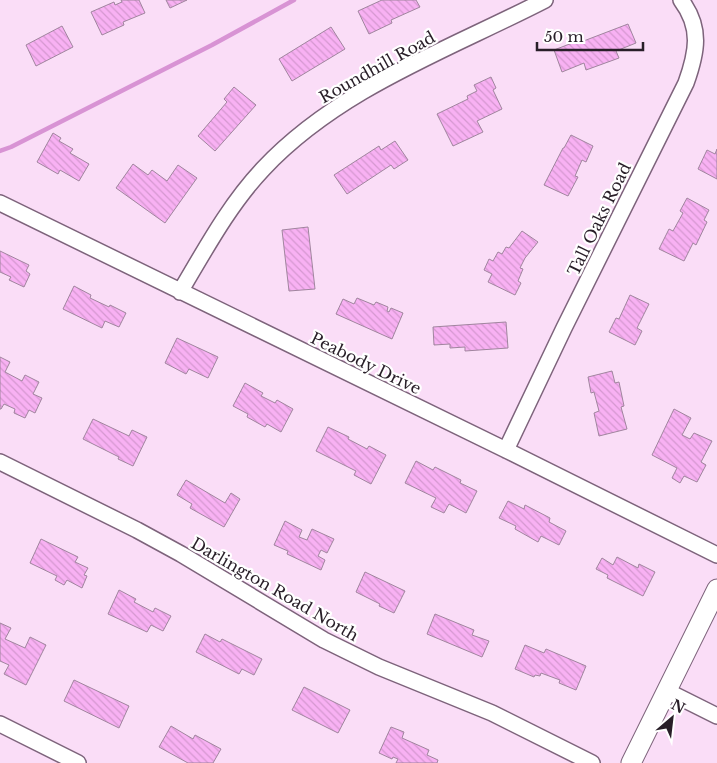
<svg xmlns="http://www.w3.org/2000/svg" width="717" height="763" font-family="'Libre Baskerville',serif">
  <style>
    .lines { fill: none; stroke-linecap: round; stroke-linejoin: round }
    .stream { stroke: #d893d4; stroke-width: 4.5 }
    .building { fill: url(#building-back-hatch); stroke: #a0859e }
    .minor-casing { stroke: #7d637b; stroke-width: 18 }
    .tertiary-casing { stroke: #7d637b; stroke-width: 21 }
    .minor { stroke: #fff; stroke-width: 15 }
    .tertiary { stroke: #fff; stroke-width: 19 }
    .labels { text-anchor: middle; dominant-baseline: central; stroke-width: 4.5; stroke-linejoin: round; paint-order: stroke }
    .street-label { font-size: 16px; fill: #281e28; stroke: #fff }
  </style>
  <defs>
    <pattern id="building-back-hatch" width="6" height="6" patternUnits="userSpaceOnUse" patternTransform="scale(1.25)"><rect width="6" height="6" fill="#f8b1f3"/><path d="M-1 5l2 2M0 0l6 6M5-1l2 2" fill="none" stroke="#d598d0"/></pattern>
  </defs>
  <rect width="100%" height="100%" fill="#faddf7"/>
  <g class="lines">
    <!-- stream -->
    <path class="stream" d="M0,151l11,-4 201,-102 82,-45"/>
  </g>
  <!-- building -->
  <path class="building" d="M121,0h18l6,13 -22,9 1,3 -22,10 -11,-23 23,-10 1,3 7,-3z
    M166,0h21l-17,8z
    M382,0h34l4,7 -29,13 1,3 -23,11 -11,-23z
    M628,24l8,19 -20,8 3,7 -33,12 -2,-7 -22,9 -8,-22 26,-10 1,2z
    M62,26l11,21 -37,19 -10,-21z
    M331,27l14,22 -53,32 -13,-22z
    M491,77l5,11 -3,2 9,19 -25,12 6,11 -30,14 -16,-32 31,-15 -1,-3 10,-5 -3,-6z
    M234,87l22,18 -41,46 -17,-15 29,-34 -3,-3z
    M53,133l8,5 -2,3 14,8 -3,4 19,11 -10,17 -19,-11 -2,4 -21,-12z
    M571,135l22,11 -7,16 -4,-2 -7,16 3,1 -10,19 -24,-11 19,-37h1z
    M395,141l13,19 -14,9 -3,-4 -44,29 -13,-19 45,-29 2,4z
    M717,149v30l-19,-10 9,-19 8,4z
    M133,164l15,11 4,-5 15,11 11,-16 19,13 -32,45 -49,-35z
    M687,198l22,12 -5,10 3,2 -11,23 -3,-2 -9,18 -25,-12 10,-20 4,2 10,-18 -3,-2z
    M308,227l7,62 -26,2 -7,-61z
    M522,231l16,11 -13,16 -5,10 3,1 -5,12 3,2 -6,12 -27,-13 4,-8 -8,-4 5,-11 4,2 5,-9 4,2 4,-7 3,1z
    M0,251l29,14 -3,6 4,3 -6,13 -15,-7 2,-3 -11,-5z
    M74,286l17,9 -1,3 19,9 1,-2 16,8 -7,14 -14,-6 -3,7 -39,-19z
    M630,295l19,9 -12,24 5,3 -7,14 -26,-13 7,-14 3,1z
    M357,298l17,7 2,-3 12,5 -1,4 2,1 2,-4 12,5 -11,26 -56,-25 7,-15 11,5z
    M506,322l2,26 -43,3v-4l-15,1v-4l-16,1 -1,-18z
    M177,338l41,19 -10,21 -19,-9 -3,5 -21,-11z
    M0,357l10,5 -5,10 17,9 3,-6 14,7 -6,12 9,4 -7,15 -6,-3 -4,8 -11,-5 1,-4 -11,-5 -3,5h-1z
    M612,371l3,12 4,-1 5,24 -3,1 6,22 -28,7 -5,-23 5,-2 -5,-19 -3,1 -3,-16z
    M245,383l18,10 -2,3 14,7 2,-3 16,9 -12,23 -14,-8 -2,3 -18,-10 1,-3 -15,-8z
    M674,409l17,9 -9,17 8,4 4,-6 18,8 -11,21 5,3 -9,17 -13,-6 -4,7 -8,-5 5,-10 -25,-13z
    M93,419l36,17 3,-6 15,7 -14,29 -15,-7 1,-2 -36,-18z
    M328,427l21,10 -1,2 19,10 2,-3 17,9 -15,29 -17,-9 2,-4 -40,-20z
    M416,461l17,9 2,-3 26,13 -1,3 17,8 -11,22 -17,-9 -5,9 -13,-6 5,-9 -31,-15z
    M186,480l39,23 6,-10 9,6 -16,28 -34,-19 2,-4 -15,-9z
    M508,501l16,8 1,-4 25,13 -1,4 17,9 -7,14 -18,-9 -3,6 -23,-13 1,-3 -17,-8z
    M285,521l17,9 -3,7 8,3 5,-11 22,10 -7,14 -6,-3 -3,6 7,4 -4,10 -34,-16 1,-3 -14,-6z
    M41,539l37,18 -3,5 13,6 -4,7 3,1 -5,12 -15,-8 -3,5 -9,-5 2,-4 -27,-13z
    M617,557l21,11 1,-4 16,8 -12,24 -36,-18 1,-3 -12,-6 6,-11 11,7z
    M365,572l40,19 -11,22 -15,-7 1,-2 -24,-12z
    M119,590l17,9 -2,3 19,10 2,-4 16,8 -8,15 -12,-6 -4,7 -39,-18z
    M435,614l39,16 -2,5 17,6 -7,16 -55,-23z
    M0,623l11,5 -6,11 20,9 5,-11 16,8 -20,40 -22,-11 5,-9 -9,-4z
    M205,634l15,8 2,-3 40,20 -8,16 -12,-6 -3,5 -43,-22z
    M525,645l19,8 2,-4 40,17 -10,24 -17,-7 1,-3 -19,-7 -1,3 -5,-1 -1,2 -19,-8z
    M74,680l55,26 -10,22 -55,-27z
    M304,687l46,23 -12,23 -46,-23z
    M171,726l22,13 2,-4 26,14 -8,14h-25l-29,-16z
    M391,727l13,5 -2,6 27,12 -2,5 11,5 -1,3h-41l2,-4 -5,-2 -1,2 -13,-6z"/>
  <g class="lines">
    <!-- minor casing -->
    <g class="minor-casing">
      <path id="minor" d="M0,203l506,247 211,105
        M180,292c25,-42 49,-87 83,-123 76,-81 185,-119 282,-169
        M506,450l58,-122 122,-245c11,-31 16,-55 -5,-83
        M0,462l137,68 44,24 143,86 55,27 113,46 100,50
        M667,691l50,25
        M0,724l78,39"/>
    </g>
    <!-- tertiary casing -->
    <g class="tertiary-casing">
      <path id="tertiary" d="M631,763l86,-174"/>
    </g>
    <!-- minor -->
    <use href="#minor" class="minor"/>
    <!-- tertiary -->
    <use href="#tertiary" class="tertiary"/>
  </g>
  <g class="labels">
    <!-- street labels -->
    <g class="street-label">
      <text transform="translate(377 67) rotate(-29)">Roundhill Road</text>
      <text transform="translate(599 219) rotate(-64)">Tall Oaks Road</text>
      <text transform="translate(366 363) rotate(26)">Peabody Drive</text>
      <text transform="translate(275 589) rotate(30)">Darlington Road North</text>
    </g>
  </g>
  <!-- north arrow -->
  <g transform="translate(672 718) rotate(28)" stroke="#ffffff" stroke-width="4" paint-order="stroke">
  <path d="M0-4L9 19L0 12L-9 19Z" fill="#281e28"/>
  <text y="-8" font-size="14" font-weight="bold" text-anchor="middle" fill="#281e28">N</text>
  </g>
  <!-- scale -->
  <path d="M537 42v8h106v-8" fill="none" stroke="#281e28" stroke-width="2.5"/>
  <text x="544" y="42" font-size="15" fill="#281e28" stroke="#ffffff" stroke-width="4" paint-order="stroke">50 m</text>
</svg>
